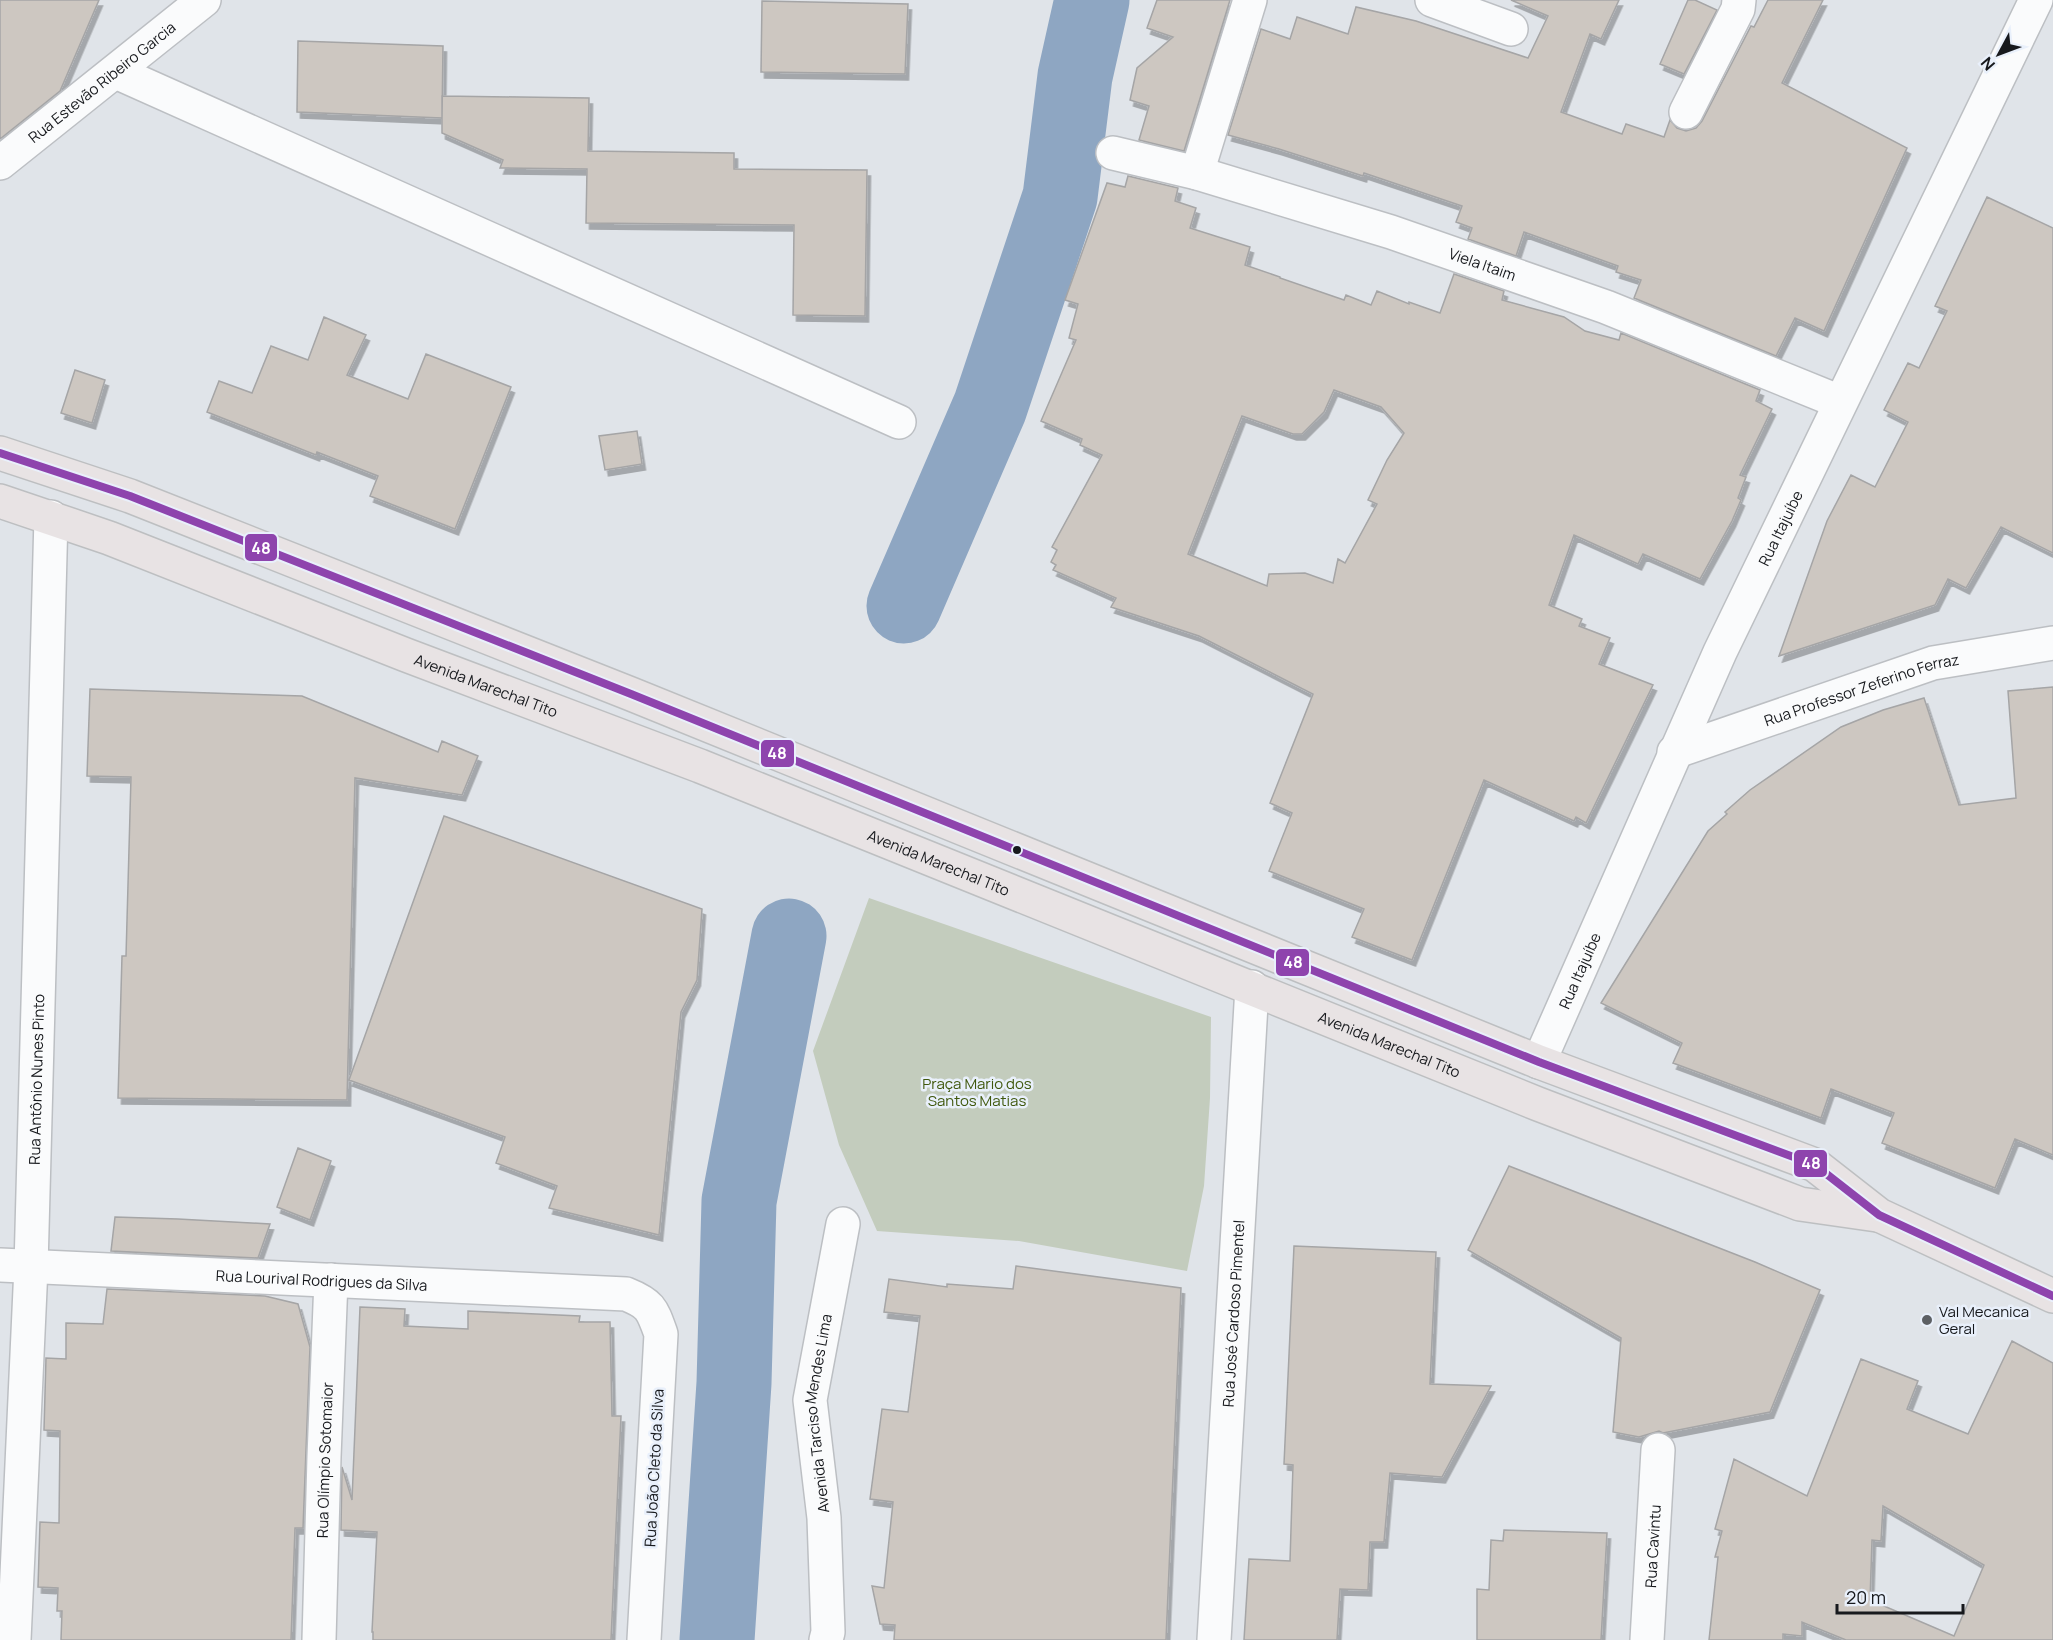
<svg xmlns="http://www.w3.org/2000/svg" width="2053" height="1640" font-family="Manrope,sans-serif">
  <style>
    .green { fill: #c3ccbd }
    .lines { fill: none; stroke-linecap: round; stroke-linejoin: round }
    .river { stroke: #8ea6c2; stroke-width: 75 }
    .building { fill: #cdc7c1; stroke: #a5a5a6; stroke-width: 1.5; fill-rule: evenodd; filter: url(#shadow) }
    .minor-casing { stroke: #bcbfc3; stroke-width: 36 }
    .tertiary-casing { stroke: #bcbfc3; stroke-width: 36 }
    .primary-casing { stroke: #bdbfc1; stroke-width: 36 }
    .minor { stroke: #fafbfc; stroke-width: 33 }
    .tertiary { stroke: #fafbfc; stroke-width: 33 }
    .primary { stroke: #e8e3e4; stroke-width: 33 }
    .bus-1-casing { stroke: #e9f0fb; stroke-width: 12 }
    .bus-1 { stroke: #8e44ad; stroke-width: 8 }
    .bus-dot { fill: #17191d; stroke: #e9f0fb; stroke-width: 2 }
    .poi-dot { fill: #5d6064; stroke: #e9f0fb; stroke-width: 2 }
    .labels { text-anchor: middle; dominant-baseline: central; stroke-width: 5; stroke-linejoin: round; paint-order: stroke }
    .street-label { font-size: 15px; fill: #17191d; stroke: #e9f0fb }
    .park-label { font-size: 15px; fill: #3f570c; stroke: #e9f0fb }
    .poi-label { font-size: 15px; fill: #17191d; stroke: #e9f0fb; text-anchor: start }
    .line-badge { stroke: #e9f0fb; stroke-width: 2 }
    .badge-label { font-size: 16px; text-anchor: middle; font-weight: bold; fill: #fff }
  </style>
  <defs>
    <filter id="shadow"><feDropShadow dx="3.5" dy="6" stdDeviation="0" flood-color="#0004"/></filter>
  </defs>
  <rect width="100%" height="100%" fill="#e0e4e9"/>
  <!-- green -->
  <path class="green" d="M869,898l342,119 -1,81 -6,88 -17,85 -168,-30 -142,-10 -38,-86 -26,-94z"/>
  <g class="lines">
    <!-- river -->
    <path class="river" d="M904,606l86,-199 70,-210 15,-121 17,-76
      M717,1640l17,-257 5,-182 50,-265"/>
  </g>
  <!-- building -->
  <path class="building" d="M0,0h99l-39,91 -60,48z
    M1157,0h73l-46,151 -45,-11 10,-34 -19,-6 7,-32 36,-31 -26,-9z
    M1511,0h108l-18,39 -11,-5 -29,78 61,22 4,-10 38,13 6,-17 7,8 9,3 10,-3 6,-7 49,-95 3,1 14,-27h55l-41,83 125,65 -83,183 -29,-13 -19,38 -142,-58 7,-18 -25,-8 2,-6 -94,-34 -8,24 -48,-17 4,-11 -16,-6 6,-16 -98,-33 -1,3 -84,-27 -51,-14 33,-106 29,10 7,-22 51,17 8,-27 60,14 112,37 20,-42z
    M1688,0h7l22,10 -33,64 -24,-10z
    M762,1l146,3 -3,70 -144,-2z
    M298,41l145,5 -1,72 -145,-6z
    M442,96l147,2 -1,53 146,2v16l133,1 -2,146 -72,-1 1,-90 -208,-2 1,-54 -87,-1 3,-8 -61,-27z
    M1128,176l50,12 -3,13 21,7 -6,20 60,19 -5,18 35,12v1l64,22 2,-5 25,10 6,-14 32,13v-2l31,11 14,-39 50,17 -2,9 62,17 21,14 34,9 2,-7 139,57 -4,11 16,8 -32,66 6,2 -8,21 3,2 -9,21 -32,58 -57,-25 -5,10 -64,-29 -25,70 33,14 -3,7 31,12 -11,26 54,21 -67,138 -10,-6 -2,4 -90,-41 -72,180 -60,-23 12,-28 -95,-38 23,-58 -22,-10 43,-109 -114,-58 -88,-29 5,-9 -63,-28 3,-5 -5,-3 6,-12 -5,-3 50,-92 -22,-10 2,-6 -41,-18 35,-81 -7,-2 9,-34 -13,-4 42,-117 18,4zM1334,390l47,17 23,26 -17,27 -19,40 9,4 -32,59 -7,-4 -5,24 -28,-10 -36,1 -2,12 -79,-32 54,-138 51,18h9l22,-22z
    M1987,197l66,31v325l-52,-26 -35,61 -18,-9 -13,26 -156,51 48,-135 24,-46 24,12 33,-65 -24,-12 24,-47 11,5 28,-57 -12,-5z
    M324,317l42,18 -19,40 61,24 18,-45 85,33 -56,142 -85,-33 8,-20 -61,-24 -1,3 -109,-43 12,-31 33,12 19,-47 37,14z
    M75,370l30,10 -13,43 -31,-10z
    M637,431l5,33 -37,6 -6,-34z
    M2053,687v468l-38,-16 -20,49 -113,-45 12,-30 -63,-24 -10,29 -148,-55 9,-20 -81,-40 107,-172 19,-17 -2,-2 25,-22 91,-63 42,-17 41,-12 35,107 57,-7 -8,-107z
    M90,689l212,7 136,56 4,-11 36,15 -16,39 -107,-17 -8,322 -229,-2 4,-142h4l5,-179 -44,-1z
    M444,816l258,93 -5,71 -16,32 -22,223 -110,-27 8,-22 -61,-23 9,-26 -156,-57z
    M298,1148l33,13 -21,59 -33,-13z
    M1509,1166l246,96 65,28 -50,122 -107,21 -4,-2 -20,6 -26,-5 8,-94 -153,-88z
    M115,1217l63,2 92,5 -12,34 -147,-7z
    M1294,1246l142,6 -6,132 61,2 -49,91 -52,-4 -6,69h-14l-2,48 -28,-1 -3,51h-93l5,-81 41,2 3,-96 -9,-1z
    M1016,1266l165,22 -15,352h-272l1,-15 -15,-1 -8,-38 12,2 9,-86 -23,-3 12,-90 26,3 12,-96 -36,-4 5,-33 58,8v-3l66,5z
    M107,1289l158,7 33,8 12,43 -7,181h-8l-4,112h-230l1,-29h-5l1,-23 -20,-1 2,-65 19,1 1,-92 -16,-1 2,-72 20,1v-36l37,1z
    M360,1307l45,2 -1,17 64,3v-18l112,5 -1,6h31l2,94h9l-10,224h-238v-8h-1l5,-100 -36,-2 1,-63 10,33z
    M2012,1341l41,22v277h-207l-44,-18v14l-19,-2v6h-74l9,-83h-3l7,-26 -7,-2 19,-70 73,37 54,-137 57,22 -11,28 61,25zM1883,1506l101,59 -30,71 -84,-36 2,-60 9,1z
    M1504,1530l103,3 -6,107h-124v-51l12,1 2,-50 12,1z"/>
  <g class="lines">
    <!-- minor casing -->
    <g class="minor-casing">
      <g id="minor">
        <path d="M1432,0l79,29"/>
        <path d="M116,72l783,350"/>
        <path d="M1686,112l52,-103 1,-9"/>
        <path id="s1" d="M1113,153l84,20 194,59 215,75 234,95"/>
        <path id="s2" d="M0,163l204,-163"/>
        <path d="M1197,173l53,-173"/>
        <path id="s3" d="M1674,752l259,-89 120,-20"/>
        <path id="s4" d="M0,1265l626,29c25,10 26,15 35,40l-17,306"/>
        <path id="s5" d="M14,1640l17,-373 20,-750"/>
        <path id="s6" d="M319,1640l5,-183 7,-177"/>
        <path id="s7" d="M826,1640l2,-8 -4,-114 -14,-118 33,-176"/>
        <path id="s8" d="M1214,1640l38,-653"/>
        <path id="s9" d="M1647,1640l11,-190"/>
      </g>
    </g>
    <!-- tertiary casing -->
    <g class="tertiary-casing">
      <g id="tertiary">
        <path id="s10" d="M1539,1062l181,-410 316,-652"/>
      </g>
    </g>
    <!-- primary casing -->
    <g class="primary-casing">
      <g id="primary">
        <path d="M0,453l130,43 501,198 908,368 276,103 64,50 174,81"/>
        <path id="s11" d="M0,501l109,37 297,117 294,111 838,338 262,100 77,11"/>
      </g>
    </g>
    <!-- minor -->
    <use href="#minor" class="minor"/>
    <!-- tertiary -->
    <use href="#tertiary" class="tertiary"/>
    <!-- primary -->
    <use href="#primary" class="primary"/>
    <!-- bus-1 casing -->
    <g class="bus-1-casing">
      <path id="bus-1" d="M0,453l130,43 501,198 908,368 276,103 64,50 174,81"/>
    </g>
    <!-- bus-1 -->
    <use href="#bus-1" class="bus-1"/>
  </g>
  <!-- markers -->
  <circle class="bus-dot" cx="1017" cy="850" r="5"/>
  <circle class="poi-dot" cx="1927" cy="1320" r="6"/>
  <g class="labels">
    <!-- street labels -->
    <g class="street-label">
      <text stroke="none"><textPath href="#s2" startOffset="130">Rua Estevão Ribeiro Garcia</textPath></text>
      <text stroke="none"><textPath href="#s1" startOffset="386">Viela Itaim</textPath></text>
      <text stroke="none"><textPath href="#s10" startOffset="586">Rua Itajuíbe</textPath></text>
      <text stroke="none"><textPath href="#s11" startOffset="520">Avenida Marechal Tito</textPath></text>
      <text stroke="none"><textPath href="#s3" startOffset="198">Rua Professor Zeferino Ferraz</textPath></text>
      <text stroke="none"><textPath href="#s11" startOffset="1006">Avenida Marechal Tito</textPath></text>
      <text stroke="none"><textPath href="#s10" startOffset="100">Rua Itajuíbe</textPath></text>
      <text stroke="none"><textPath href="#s11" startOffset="1492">Avenida Marechal Tito</textPath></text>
      <text stroke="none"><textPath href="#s5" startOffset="561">Rua Antônio Nunes Pinto</textPath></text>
      <text stroke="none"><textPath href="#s4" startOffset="322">Rua Lourival Rodrigues da Silva</textPath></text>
      <text stroke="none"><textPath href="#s8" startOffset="327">Rua José Cardoso Pimentel</textPath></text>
      <text stroke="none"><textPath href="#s7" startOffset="228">Avenida Tarciso Mendes Lima</textPath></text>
      <text stroke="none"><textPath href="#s6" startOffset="180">Rua Olímpio Sotomaior</textPath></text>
      <text transform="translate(654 1468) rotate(-87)">Rua João Cleto da Silva</text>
      <text stroke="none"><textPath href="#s9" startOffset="94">Rua Cavintu</textPath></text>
    </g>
    <!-- park labels -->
    <g class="park-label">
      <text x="977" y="1083">Praça Mario dos<tspan x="977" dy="17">Santos Matias</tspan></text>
    </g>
    <!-- poi labels -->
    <g class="poi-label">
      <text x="1939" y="1311">Val Mecanica<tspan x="1939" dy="17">Geral</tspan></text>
    </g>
  </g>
  <g class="line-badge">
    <rect x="244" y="533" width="34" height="29" rx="6" fill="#8e44ad"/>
    <rect x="760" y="739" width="35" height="29" rx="6" fill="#8e44ad"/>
    <rect x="1275" y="948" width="35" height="29" rx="6" fill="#8e44ad"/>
    <rect x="1793" y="1149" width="35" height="29" rx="6" fill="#8e44ad"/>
  </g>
  <g class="badge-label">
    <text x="261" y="554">48</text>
    <text x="777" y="759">48</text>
    <text x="1293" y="968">48</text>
    <text x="1811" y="1169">48</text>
  </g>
  <!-- north arrow -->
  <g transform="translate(1999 54) rotate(229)" stroke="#e9f0fb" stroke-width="4.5" paint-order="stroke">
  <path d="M0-4.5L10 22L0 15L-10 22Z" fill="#17191d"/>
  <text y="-9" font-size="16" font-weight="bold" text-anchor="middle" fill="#17191d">N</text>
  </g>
  <!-- scale -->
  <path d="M1837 1604v9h126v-9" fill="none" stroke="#17191d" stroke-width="3"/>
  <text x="1846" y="1604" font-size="18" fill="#17191d" stroke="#e9f0fb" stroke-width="4.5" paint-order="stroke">20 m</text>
</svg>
